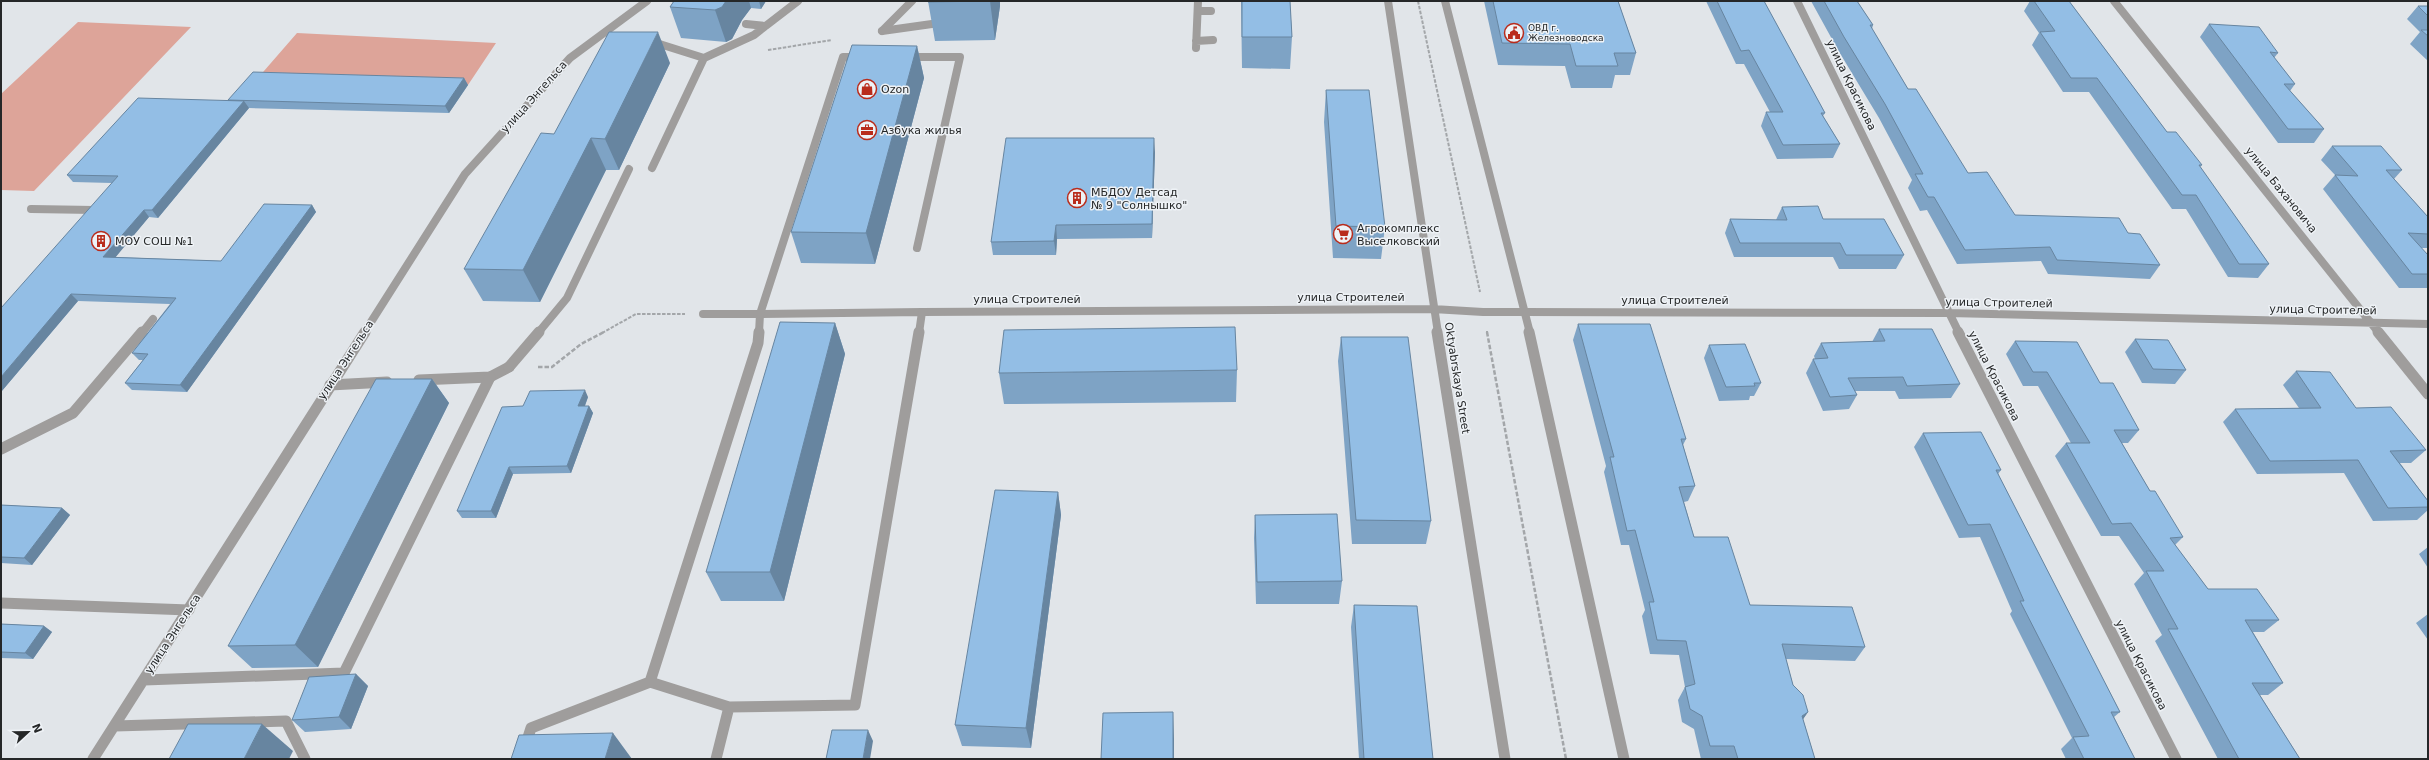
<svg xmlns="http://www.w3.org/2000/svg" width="2429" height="760" font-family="'DejaVu Sans',sans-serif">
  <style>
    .green { fill: #dda499 }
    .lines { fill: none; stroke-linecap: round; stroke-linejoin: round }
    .path-far1 { stroke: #a3a6a9; stroke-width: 2; stroke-dasharray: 3.5 1.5; stroke-linecap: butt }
    .path { stroke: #a3a6a9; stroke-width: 2.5; stroke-dasharray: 4.5 2; stroke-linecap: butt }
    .service-far1 { stroke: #9f9d9c; stroke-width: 8 }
    .service { stroke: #9f9d9c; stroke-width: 11 }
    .minor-far1 { stroke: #9f9d9c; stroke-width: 8 }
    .minor { stroke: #9f9d9c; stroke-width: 11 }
    .wall { fill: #7ea3c5 }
    .shaded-wall { fill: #6785a0 }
    .building { fill: #93bee5; stroke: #6785a0 }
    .labels { text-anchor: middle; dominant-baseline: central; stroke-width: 3; stroke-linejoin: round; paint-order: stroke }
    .far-poi-label { font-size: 9px; fill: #252728; stroke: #eef2f6; text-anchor: start }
    .street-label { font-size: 11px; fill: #252728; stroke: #eef2f6 }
    .poi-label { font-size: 11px; fill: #252728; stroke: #eef2f6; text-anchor: start }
  </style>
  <rect width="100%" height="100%" fill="#e1e5e9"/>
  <!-- green -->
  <path class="green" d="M78,22l113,5 -157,164 -33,-1v-96z
    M297,33l199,10 -28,42 -211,-6z"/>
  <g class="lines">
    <!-- path-far1 -->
    <path class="path-far1" d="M1418,1l62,291
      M768,50l64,-10
      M1487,331v2
      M602,333l34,-19h49"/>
    <!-- path -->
    <path class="path" d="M1487,332l79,427
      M538,367h14l29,-23 23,-12"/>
    <!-- service-far1 -->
    <path class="service-far1" d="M1445,1l85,332
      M882,31l30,-30
      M31,209l63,1 -6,6
      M703,314h57
      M142,333l11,-14
      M759,333l1,-19 162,-2 -3,21"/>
    <!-- service -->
    <path class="service" d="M1529,332l95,427
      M419,380l71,-3 19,-10
      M330,385l57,-3
      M1,449l72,-36 69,-81
      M650,682l79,25
      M521,759l10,-31 119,-46 108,-339 1,-11
      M716,759l13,-52 126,-2 64,-373"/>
    <!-- minor-far1 -->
    <path class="minor-far1" d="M1388,1l50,332
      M1797,1l162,332
      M2114,1l265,332
      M1198,11h13
      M746,24l19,2
      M882,31l57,-8
      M650,41l54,17 -52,110
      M1196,41l17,-1
      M1196,48l2,-47
      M907,57h53l-43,191
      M704,58l50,-23 44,-34
      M922,312l511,-3 50,3 466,1 479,11
      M760,314l83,-257h18
      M364,333l101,-159 105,-116 77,-57
      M538,333l29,-35 62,-129"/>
    <!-- minor -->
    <path class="minor" d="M1437,332l68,427
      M1958,332l218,427
      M2378,332l50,62
      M509,367l30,-35
      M1,603l188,7
      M144,680l200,-7 146,-296
      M115,726l171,-5 19,38
      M93,759l272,-427"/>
  </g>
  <!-- wall -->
  <path class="wall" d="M674,1h92l-5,8 -10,-1 -9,12 -10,19 -6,3 -45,-4 -11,-31z
    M928,1h72v5l-5,34 -60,1z
    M1241,1h49l2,36 -2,32 -48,-1z
    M1484,1h134l18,52 -6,22h-15l-3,13h-41l-6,-22 -67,-1z
    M1706,1h58l61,112 -2,3 17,28 -7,14 -56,1 -16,-33 5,-14h4l-26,-48h-8z
    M1811,1h46l16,24 -1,4 36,60 60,84 47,42 113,18 32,32 -10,14 -102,-5 -7,-13 -84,3 -30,-54 -7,1 -12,-23 4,-8 -33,-62 -41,-68z
    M2030,1h39l98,131 35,33 -2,2 69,97 -11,14 -30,-1 -42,-68h-14l-83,-117h-26l-31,-47 7,-12 -15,-22z
    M2418,6h10v55l-18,-17 10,-12 -13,-13z
    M2209,24l69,29 -4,5 21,26 -5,7 34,38 -10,14h-36l-78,-106z
    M917,46l7,32 -49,186 -74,-1 -10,-31z
    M670,63l-51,107h-13l-66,132 -57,-1 -19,-32 90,-135z
    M464,78l4,7 -19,28 -200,-5 -91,110 -9,-1 -34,40 106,4 91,-56 4,7 -129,180 -55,-2 -7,-7 18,-23h-4l-7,-7 38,-49 -92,-3 -77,91 111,-209 -39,-1 -6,-7 161,-74v-1z
    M1326,90l59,137 -4,32 -48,-1 -9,-136z
    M2332,146l70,24 -8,9 34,38v31h-7l7,7v33h-29l-76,-99 12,-14 -14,-15z
    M1155,152l-3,86 -95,1 -1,16h-63l-2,-13z
    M1782,207l41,12 81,36 -8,14h-57l-6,-12h-99l-9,-24 5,-14 46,1z
    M835,323l10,31 -61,247h-63l-15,-29z
    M1578,324l108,115 -3,6 12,41 -7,15 -4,1 10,35 56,68 115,42 -10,14 -69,-2 7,26 15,27 -5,7 12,40h-114l-7,-30 -12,-7 -4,-22 7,-13 -6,-32 -29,-1 -8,-38 3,-6 -16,-65h-8l-17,-73 2,-6 -33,-126z
    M1879,329l81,55 -9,14 -52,1 -4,-8h-40l2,4 -8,14 -26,2 -17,-38 7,-14h2l-1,-3 7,-13 51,-1z
    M1341,337l90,184 -5,23h-74l-14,-183z
    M2135,339l51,31 -11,14 -33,-1 -17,-31z
    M2015,341l85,42 39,47 -11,13h-6l28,48 33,46 -8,8 33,44 71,31 -15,12h-11l30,51 -15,12h-8l40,64h-82l-63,-118 7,-6 -28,-51 10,-11 -25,-37h-18l-46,-80 11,-13h5l-33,-57h-15l-17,-32z
    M1709,345l52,38 -7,13h-4l-1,4 -30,1 -15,-43z
    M1237,370l-1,32 -232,2 -5,-31z
    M2296,371l60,37 70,42 -15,13h-11l28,38v9l-11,10 -44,1 -29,-48 -87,1 -34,-52 12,-13 64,-1 -16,-23z
    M432,379l17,24 -131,264 -66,1 -24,-22z
    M588,397l-3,9h4l4,7 -22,60 -58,1 -17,44h-34l-5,-7 66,-105z
    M1923,433l78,37 -3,4 122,238 -6,5 21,42h-69l-5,-10 11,-11 -62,-124 2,-3 -32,-74 -21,1 -45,-91z
    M1058,492l3,23 -30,233 -69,-2 -7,-21z
    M1,505l61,3 8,7 -38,50 -31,-2z
    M1255,515l87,66 -3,23h-83l-2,-66z
    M2428,547v21l-9,-14z
    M1354,605l79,154h-74l-8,-132z
    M2428,614v26l-12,-17z
    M1,624l43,2 8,6 -19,27 -32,-1z
    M356,674l12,12 -17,43 -46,3 -13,-12z"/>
  <!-- shaded-wall -->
  <path class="shaded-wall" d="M726,1h23l2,7 -9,12 -10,19 -6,3 -11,-32z
    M759,1h7l-5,8z
    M990,1h10v5l-5,34z
    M658,32l12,31 -51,107 -14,-31z
    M917,46l7,32 -49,186 -9,-31z
    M464,78l4,7 -19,28 -4,-7z
    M244,101l5,7 -91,110 -6,-8z
    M591,138l15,32 -66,132 -17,-32z
    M1154,138l1,14 -3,86v-14z
    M312,205l4,7 -129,180 -7,-7z
    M144,210l5,7 -39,47 -7,-7z
    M1056,225l1,14 -1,16 -2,-14z
    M71,294l7,7 -77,91v-15z
    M835,323l10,31 -61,247 -14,-29z
    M432,379l17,24 -131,264 -23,-22z
    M585,390l3,7 -6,16 -4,-7z
    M589,406l4,7 -22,60 -4,-7z
    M509,467l4,7 -17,44 -5,-7z
    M1058,492l3,23 -30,233 -5,-20z
    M62,508l8,7 -38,50 -8,-7z
    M44,626l8,6 -19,27 -8,-6z
    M356,674l12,12 -17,43 -12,-12z
    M1173,712l1,27v20h-1z
    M1808,712l-9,13 3,-9z
    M262,724l31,27 -4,8h-45z
    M868,730l5,11 -3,18h-7z
    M613,733l19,26h-27z"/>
  <!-- building -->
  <path class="building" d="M674,1h52l-4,6 -7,3 -45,-3z
    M928,1h62l-62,1z
    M1242,1h48l2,36h-50z
    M1493,1h125l18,52h-22l4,13h-42l-6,-22 -68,-1z
    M1717,1h47l61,112h-4l19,31 -57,1 -17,-33h17l-34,-62 -8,1z
    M1824,1h33l16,24h-3l38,64h8l52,84 19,-1 28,43 104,3 9,15 12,1 20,31 -103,-5 -7,-13 -85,3 -31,-53h-6l-13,-23h8l-38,-70 -41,-67z
    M2034,1h35l98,131h9l26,33h-3l70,99h-30l-43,-69h-14l-85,-117h-26l-31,-46 15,-1z
    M2418,6h10v10z
    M2209,24l50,3 19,26 -8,-1 25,32h-11l40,45h-36z
    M2421,30h7v6z
    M609,32h49l-53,107 -14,-1 -68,132 -59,-1 77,-136 13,1z
    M852,45l65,1 -51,187 -75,-1z
    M253,72l211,6 -19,28 -217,-6z
    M1326,90h43l16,137 -49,-1z
    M138,98l106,3 -92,109h-8l-41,47 118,4 43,-57 48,1 -132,180 -55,-2 23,-29 -16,-1 44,-55 -105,-4 -70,83v-69l117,-132 -51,-1z
    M1006,138h148l-2,86 -96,1 -2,16 -63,1z
    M2332,146h49l21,24h-16l42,47v17l-20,-1 20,22v19h-16l-77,-99 23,1z
    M1818,206l5,13h61l20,36h-58l-6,-12h-100l-10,-24 57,1 -5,-13z
    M780,322l55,1 -65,249h-64z
    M1578,324h72l36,115h-5l14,47 -16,1 15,50h34l22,68 102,2 13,40 -83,-3 11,41 10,10 5,17 -6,4 13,43h-77l-4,-13h-24l-8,-30 -12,-7 -5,-22 10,-3 -9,-43 -29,-1 -8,-38h5l-19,-72 -8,1 -17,-74h4z
    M1235,327l2,43 -238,3 5,-43z
    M1879,329h53l28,55 -53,2 -4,-9 -55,1 9,17 -27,2 -17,-38 15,-1 -7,-15 64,-2z
    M1341,337h67l23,184 -75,-1z
    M2135,339l33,1 18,30 -33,-1z
    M2015,341l62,1 23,41h13l26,47h-25l36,61h5l28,46 -13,1 38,51h49l22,31h-34l38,63h-31l48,76h-61l-71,-130h10l-32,-58h18l-33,-48 -19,1 -46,-81h24l-43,-71h-14z
    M1745,344l16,39h-7l1,3 -29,1 -17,-42z
    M2296,371l34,1 26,36 35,-1 35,43 -36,1 38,50v6l-40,1 -30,-48 -88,1 -35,-52 86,-1z
    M376,379h56l-137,266 -67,1z
    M585,390l-7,16h11l-22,60 -58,1 -18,44h-34l45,-104 21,-1 7,-15z
    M1981,432l20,38h-5l124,242h-9l24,47h-51l-11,-22 16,-1 -69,-135h4l-34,-77 -22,1 -45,-92z
    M995,490l63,2 -32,236 -71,-3z
    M1,505l61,3 -38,50 -23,-1z
    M1337,514l5,67 -85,1 -2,-67z
    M1354,605l63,1 16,153h-69z
    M1,624l43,2 -19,27 -24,-1z
    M356,674l-17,43 -47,3 17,-43z
    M1173,712v47h-72l2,-46z
    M188,724h74l-18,35h-75z
    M832,730h36l-5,29h-37z
    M613,733l-8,26h-94l8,-24z"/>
  <!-- icons -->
  <defs>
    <g id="civic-ring" transform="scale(1)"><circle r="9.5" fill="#eef2f6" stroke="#b92c1c" stroke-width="1.5"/><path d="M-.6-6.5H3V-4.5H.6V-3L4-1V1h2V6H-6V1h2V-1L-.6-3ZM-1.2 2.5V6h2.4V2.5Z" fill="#b92c1c"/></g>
    <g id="shop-ring" transform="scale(1)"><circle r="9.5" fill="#eef2f6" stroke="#b92c1c" stroke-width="1.5"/><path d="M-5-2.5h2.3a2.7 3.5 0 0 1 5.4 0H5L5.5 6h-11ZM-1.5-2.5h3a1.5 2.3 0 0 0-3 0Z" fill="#b92c1c"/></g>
    <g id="office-ring" transform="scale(1)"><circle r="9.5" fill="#eef2f6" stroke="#b92c1c" stroke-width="1.5"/><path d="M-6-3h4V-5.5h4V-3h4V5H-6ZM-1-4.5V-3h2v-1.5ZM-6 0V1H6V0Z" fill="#b92c1c"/></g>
    <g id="building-ring" transform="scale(1)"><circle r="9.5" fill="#eef2f6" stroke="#b92c1c" stroke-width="1.5"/><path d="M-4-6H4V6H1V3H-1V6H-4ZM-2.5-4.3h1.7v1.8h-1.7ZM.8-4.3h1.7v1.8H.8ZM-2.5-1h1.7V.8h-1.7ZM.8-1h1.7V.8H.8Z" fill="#b92c1c"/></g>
    <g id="supermarket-ring" transform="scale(1)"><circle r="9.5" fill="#eef2f6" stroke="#b92c1c" stroke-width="1.5"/><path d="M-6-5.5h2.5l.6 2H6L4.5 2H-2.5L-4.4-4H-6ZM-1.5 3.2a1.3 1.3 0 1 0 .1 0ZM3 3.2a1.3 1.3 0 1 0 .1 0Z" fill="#b92c1c"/></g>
  </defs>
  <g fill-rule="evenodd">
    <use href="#civic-ring" x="1514" y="33"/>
    <use href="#shop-ring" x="867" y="89"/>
    <use href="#office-ring" x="867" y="130"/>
    <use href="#building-ring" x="1077" y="198"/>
    <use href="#supermarket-ring" x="1343" y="234"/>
    <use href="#building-ring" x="101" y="241"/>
  </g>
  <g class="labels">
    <!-- far-poi labels -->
    <g class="far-poi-label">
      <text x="1528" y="28">ОВД г.<tspan x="1528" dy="10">Железноводска</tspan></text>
    </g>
    <!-- street labels -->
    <g class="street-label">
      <text transform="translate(1851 85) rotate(64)">улица Красикова</text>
      <text transform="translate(534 97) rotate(-48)">улица Энгельса</text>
      <text transform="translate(2281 190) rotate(51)">улица Бахановича</text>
      <text x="1351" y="297">улица Строителей</text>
      <text x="1027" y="299">улица Строителей</text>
      <text x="1675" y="300">улица Строителей</text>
      <text transform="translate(1999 303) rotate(1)">улица Строителей</text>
      <text transform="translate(2323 310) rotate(1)">улица Строителей</text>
      <text transform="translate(346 360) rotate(-57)">улица Энгельса</text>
      <text transform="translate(1994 376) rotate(63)">улица Красикова</text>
      <text transform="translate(1457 378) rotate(81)">Oktyabrskaya Street</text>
      <text transform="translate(173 634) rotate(-57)">улица Энгельса</text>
      <text transform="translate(2141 665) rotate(63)">улица Красикова</text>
    </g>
    <!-- poi labels -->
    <g class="poi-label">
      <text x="881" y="89">Ozon</text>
      <text x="881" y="130">Азбука жилья</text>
      <text x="1091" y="192">МБДОУ Детсад<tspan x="1091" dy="13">№ 9 "Солнышко"</tspan></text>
      <text x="1357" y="228">Агрокомплекс<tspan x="1357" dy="13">Выселковский</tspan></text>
      <text x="115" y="241">МОУ СОШ №1</text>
    </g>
  </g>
  <!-- border -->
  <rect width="2429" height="760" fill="none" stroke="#252728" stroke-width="4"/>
  <!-- north arrow -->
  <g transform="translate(28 732) rotate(68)" stroke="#eef2f6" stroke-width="3" paint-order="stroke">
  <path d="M0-3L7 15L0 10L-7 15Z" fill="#252728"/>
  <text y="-6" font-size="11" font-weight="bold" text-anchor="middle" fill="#252728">N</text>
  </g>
</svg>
